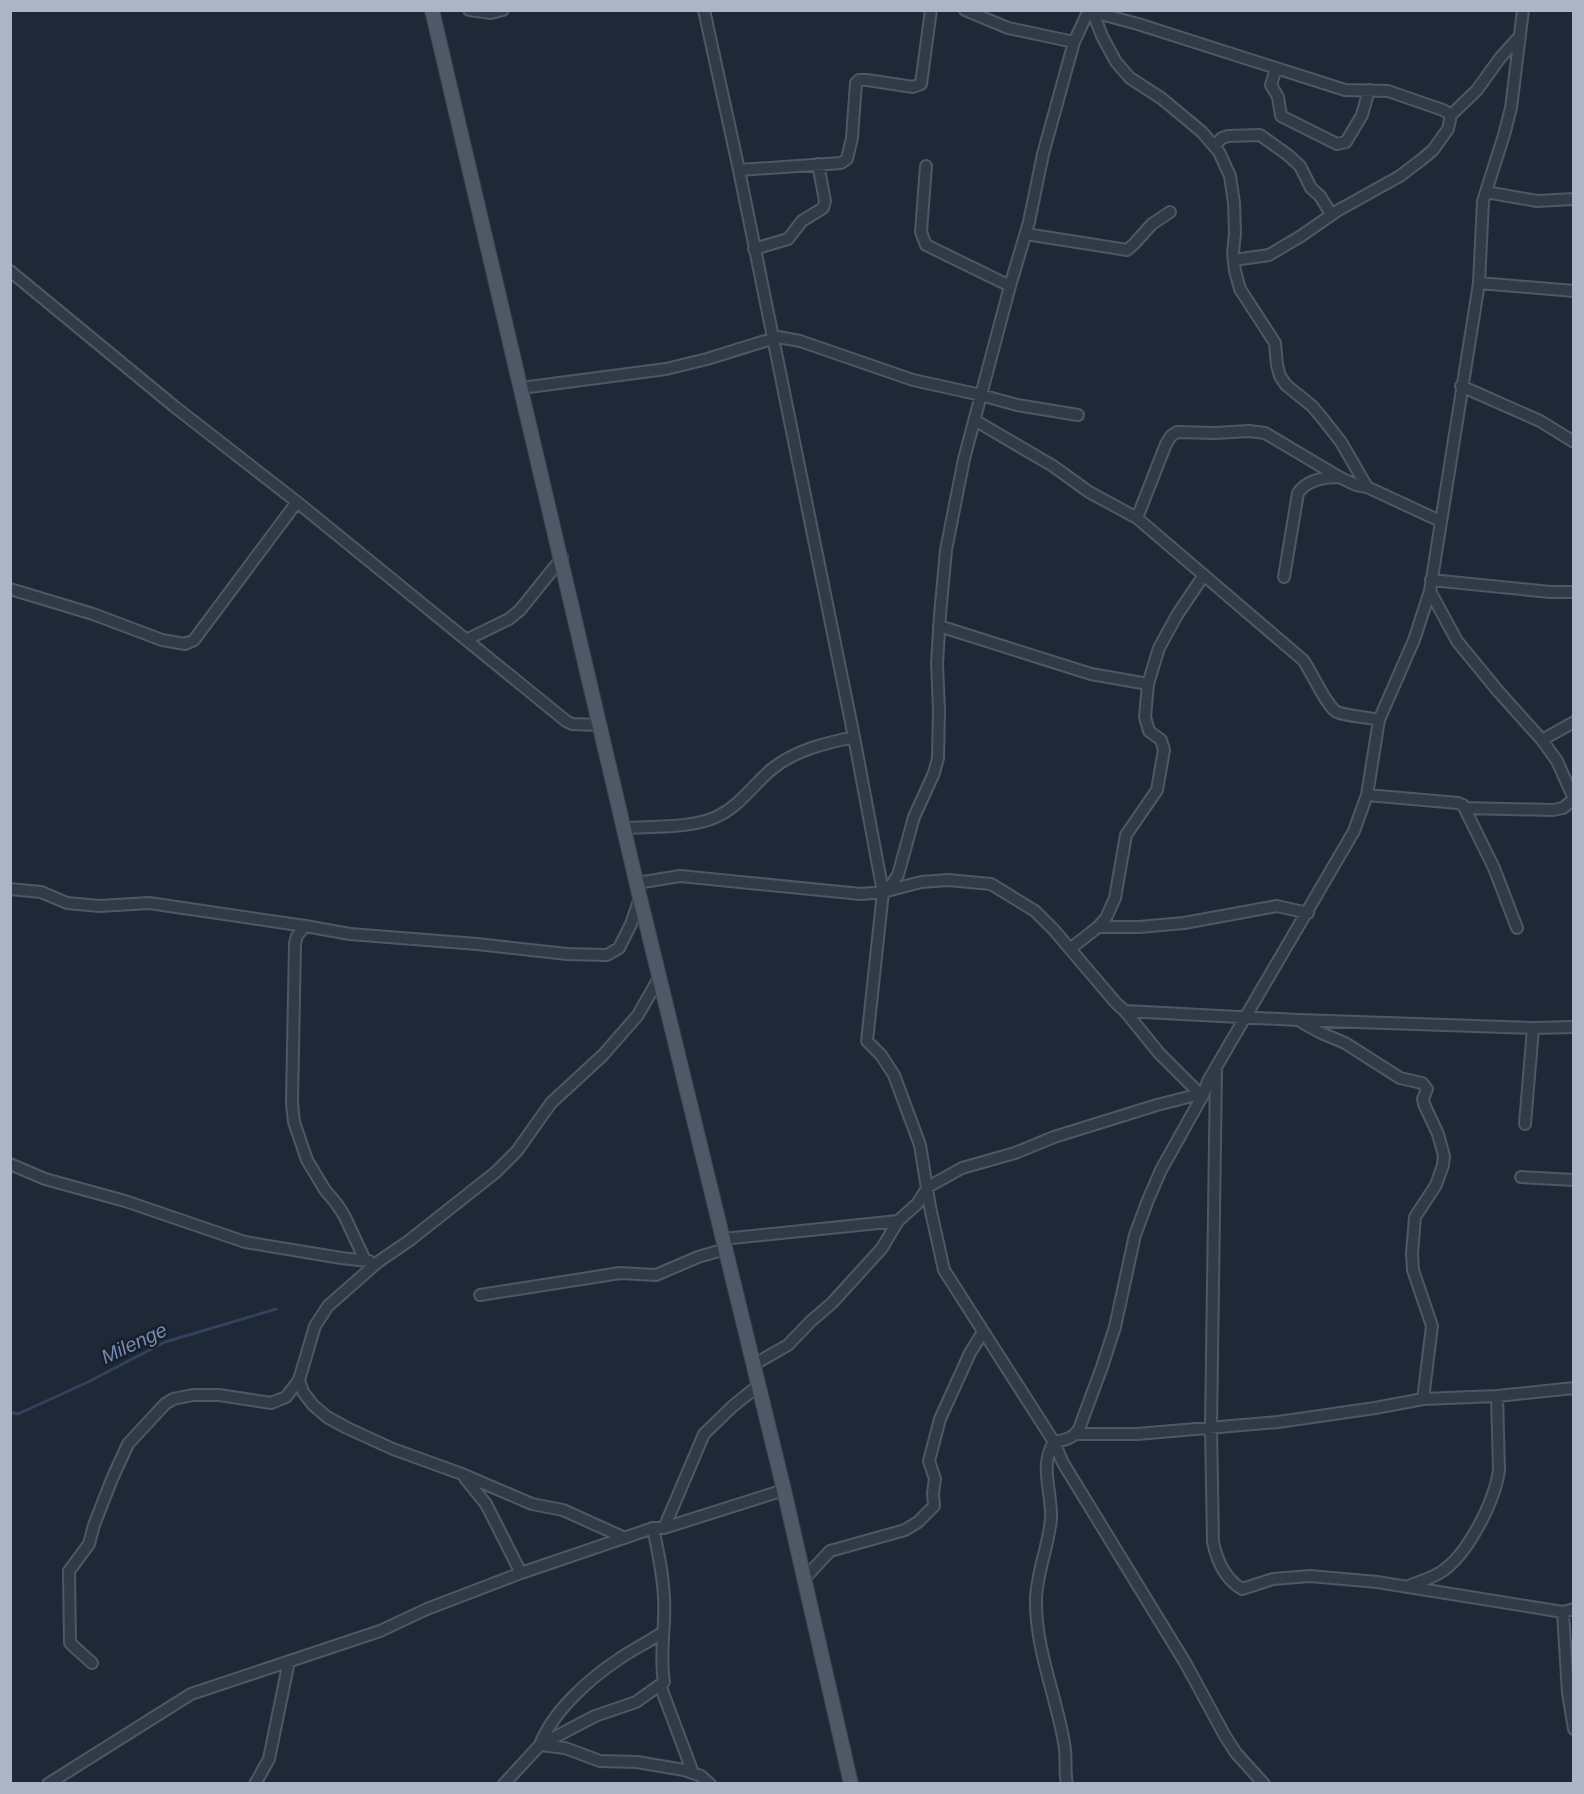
<svg xmlns="http://www.w3.org/2000/svg" width="1584" height="1794" font-family="Helvetica,sans-serif">
  <style>
    .lines { fill: none; stroke-linecap: round; stroke-linejoin: round }
    .stream { stroke: #31425f; stroke-width: 3 }
    .minor-casing { stroke: #4f5766; stroke-width: 14 }
    .major-casing { stroke: #3b4351; stroke-width: 16 }
    .minor { stroke: #323a47; stroke-width: 10 }
    .major { stroke: #505868; stroke-width: 14 }
    .labels { text-anchor: middle; dominant-baseline: central; stroke-width: 5; stroke-linejoin: round; paint-order: stroke }
    .water-label { font-size: 20px; font-style: italic; fill: #7389af; stroke: #181f2c }
  </style>
  <rect width="100%" height="100%" fill="#1e2837"/>
  <g class="lines">
    <!-- stream -->
    <path class="stream" d="M10,1412l8,2 70,-32 77,-40 111,-33"/>
    <!-- minor casing -->
    <g class="minor-casing">
      <path id="minor" d="M469,10l22,3 12,-3
        M704,10l35,160 115,567 29,155 -16,149 14,14 13,20 26,70 10,62 14,63 110,172 9,21 123,201 39,72 11,17 28,31
        M965,10l43,18 66,14
        M1092,10l10,26 14,26 14,16 31,20 41,34 17,20 11,24 4,27 1,30 -2,20 2,18 5,18 35,54 2,22 3,11 6,9 26,21 11,13 18,23 26,45 73,34
        M1093,12l45,12 207,66 43,1 55,19 8,5
        M1276,68l-5,17 7,12 3,19 56,28 9,-2 16,-27 7,-25
        M1214,146l8,-8 6,-2 32,-1 28,20 12,11 11,22 9,8 11,18
        M926,166l-5,66 5,13 84,41
        M739,170l102,-7 6,-4 5,-21 4,-55 3,-3h8l46,7 8,-3 10,-74
        M1486,192l51,9 37,-2
        M1026,234l101,16 7,-6 18,-20 18,-12
        M754,249l34,-10 14,-18 21,-13 2,-7 -7,-37
        M1234,260l35,-5 32,-19 36,-25 63,-35 21,-16 12,-10 15,-21 3,-14 26,-25 23,-32 19,-21
        M10,271l165,136 122,95 269,219 6,3 28,1
        M1479,283l95,8
        M1461,386l79,35 34,21
        M521,388l145,-19 41,-10 71,-22 22,4 113,39 68,15 36,10 61,10
        M976,421l77,45 36,26 48,26 166,142c9,12 23,46 34,52 9,4 30,5 42,8
        M1137,518l29,-74 5,-8 6,-4 38,1 34,-2 16,2 74,44 17,8 11,2
        M1284,577l14,-84c9,-13 26,-16 41,-16
        M1431,580l119,12h24
        M10,589l83,25 69,26 23,4 9,-4 103,-138
        M1430,591l27,50 41,50 44,49 15,21 17,38
        M939,626l152,48 57,10
        M466,640l43,-21 11,-9 42,-52
        M1542,740l32,-18
        M1367,795l91,8 5,2 31,63 23,60
        M1465,808l88,2 10,-2 11,-9
        M624,828c28,-2 71,1 96,-13 21,-11 35,-32 52,-46 23,-19 54,-26 82,-32
        M637,883l43,-7 181,18 22,-2 38,-10 27,-2 43,4 44,27 19,19 62,73 9,8 173,9 235,8 41,-1
        M10,889l31,3 26,11 33,3 49,-3 156,23
        M883,892l8,-7 7,-10 16,-58 20,-44 4,-15 1,-48 -2,-46 3,-49 6,-65 18,-91 46,-173 19,-64 14,-68 31,-112 15,-32
        M1098,927h41l45,-4 93,-17 31,7
        M1070,949l28,-22 8,-9 9,-20 11,-63 31,-45 7,-40 -3,-10 -12,-9 -4,-14 3,-33 11,-36 18,-33 27,-40
        M1125,1011l34,42 40,40
        M1301,1022l18,10 26,11 55,35 22,5 5,6 -4,10 1,5 14,30 6,22 -1,9 -7,20 -21,32 -3,37 1,16 19,56 -9,73
        M1216,1071l-5,357 2,114c4,19 12,37 29,47l31,-10 37,-3 67,6 186,30 11,-3
        M1525,1124l8,-96
        M10,1164l35,15 80,22 120,41 96,16 28,3
        M1521,1177l53,3
        M723,1239l175,-18
        M365,1260l-21,-45 -8,-12 -11,-13 -18,-30 -13,-38 -2,-19 3,-160 2,-7 8,-10 45,8 127,10 90,10 40,1 12,-7 12,-24 9,-26
        M480,1295l140,-22 36,2 42,-18 28,-8
        M753,1365l35,-20 23,-24 21,-18 50,-55 16,-27 19,-17 11,-17 34,-19 53,-15 39,-16 103,-32 47,-12
        M299,1380l4,12 10,13 14,12 20,11 46,21 69,25 70,30 31,6 62,28
        M1076,1434h61l141,-12 97,-14 48,-9 74,-3 77,-8
        M465,1478l21,26 35,69
        M664,1528l40,-94 29,-28 26,-21
        M804,1579l26,-28 75,-21 13,-8 16,-16 -1,-13 2,-14 -6,-18 11,-42 30,-66 13,-21
        M1411,1585c11,-4 24,-8 33,-15 25,-18 51,-70 55,-100l-2,-74
        M1563,1612l5,81 6,36
        M92,1663l-22,-20 -1,-72 20,-27 5,-19 18,-46 16,-35 37,-40 8,-5 20,-4h26l52,8 15,-6 13,-17 16,-54 13,-20 50,-44 32,-22 86,-68 21,-21 34,-48 52,-48 35,-40 21,-37
        M660,1685l33,88
        M540,1745c12,-33 50,-67 79,-86 14,-10 30,-17 44,-27
        M541,1745l24,3 35,13 37,1 47,8 17,6 9,8
        M48,1784l143,-90 189,-63 47,-22 94,-36 132,-45h11l120,-38
        M255,1784l14,-25 20,-98
        M504,1784l36,-39 55,-29 41,-14 28,-20c-5,-29 2,-56 0,-84 -1,-24 -6,-47 -11,-70
        M1067,1784c-3,-14 0,-28 -3,-41 -8,-48 -29,-95 -28,-144 1,-28 13,-54 15,-81 1,-26 -12,-53 3,-76 10,-2 19,-3 25,-13l23,-62 13,-40 20,-92 13,-35 13,-30 43,-77 4,-12 146,-250 13,-36 12,-75 35,-80 16,-49 49,-308 4,-82 21,-66 7,-27 12,-98"/>
    </g>
    <!-- major casing -->
    <g class="major-casing">
      <path id="major" d="M432,10l208,888 144,592 67,294"/>
    </g>
    <!-- minor -->
    <use href="#minor" class="minor"/>
    <!-- major -->
    <use href="#major" class="major"/>
  </g>
  <g class="labels">
    <!-- water labels -->
    <g class="water-label">
      <text transform="translate(134 1343) rotate(-25)">Milenge</text>
    </g>
  </g>
  <!-- border -->
  <rect width="1584" height="1794" fill="none" stroke="#acb4c5" stroke-width="24"/>
</svg>
